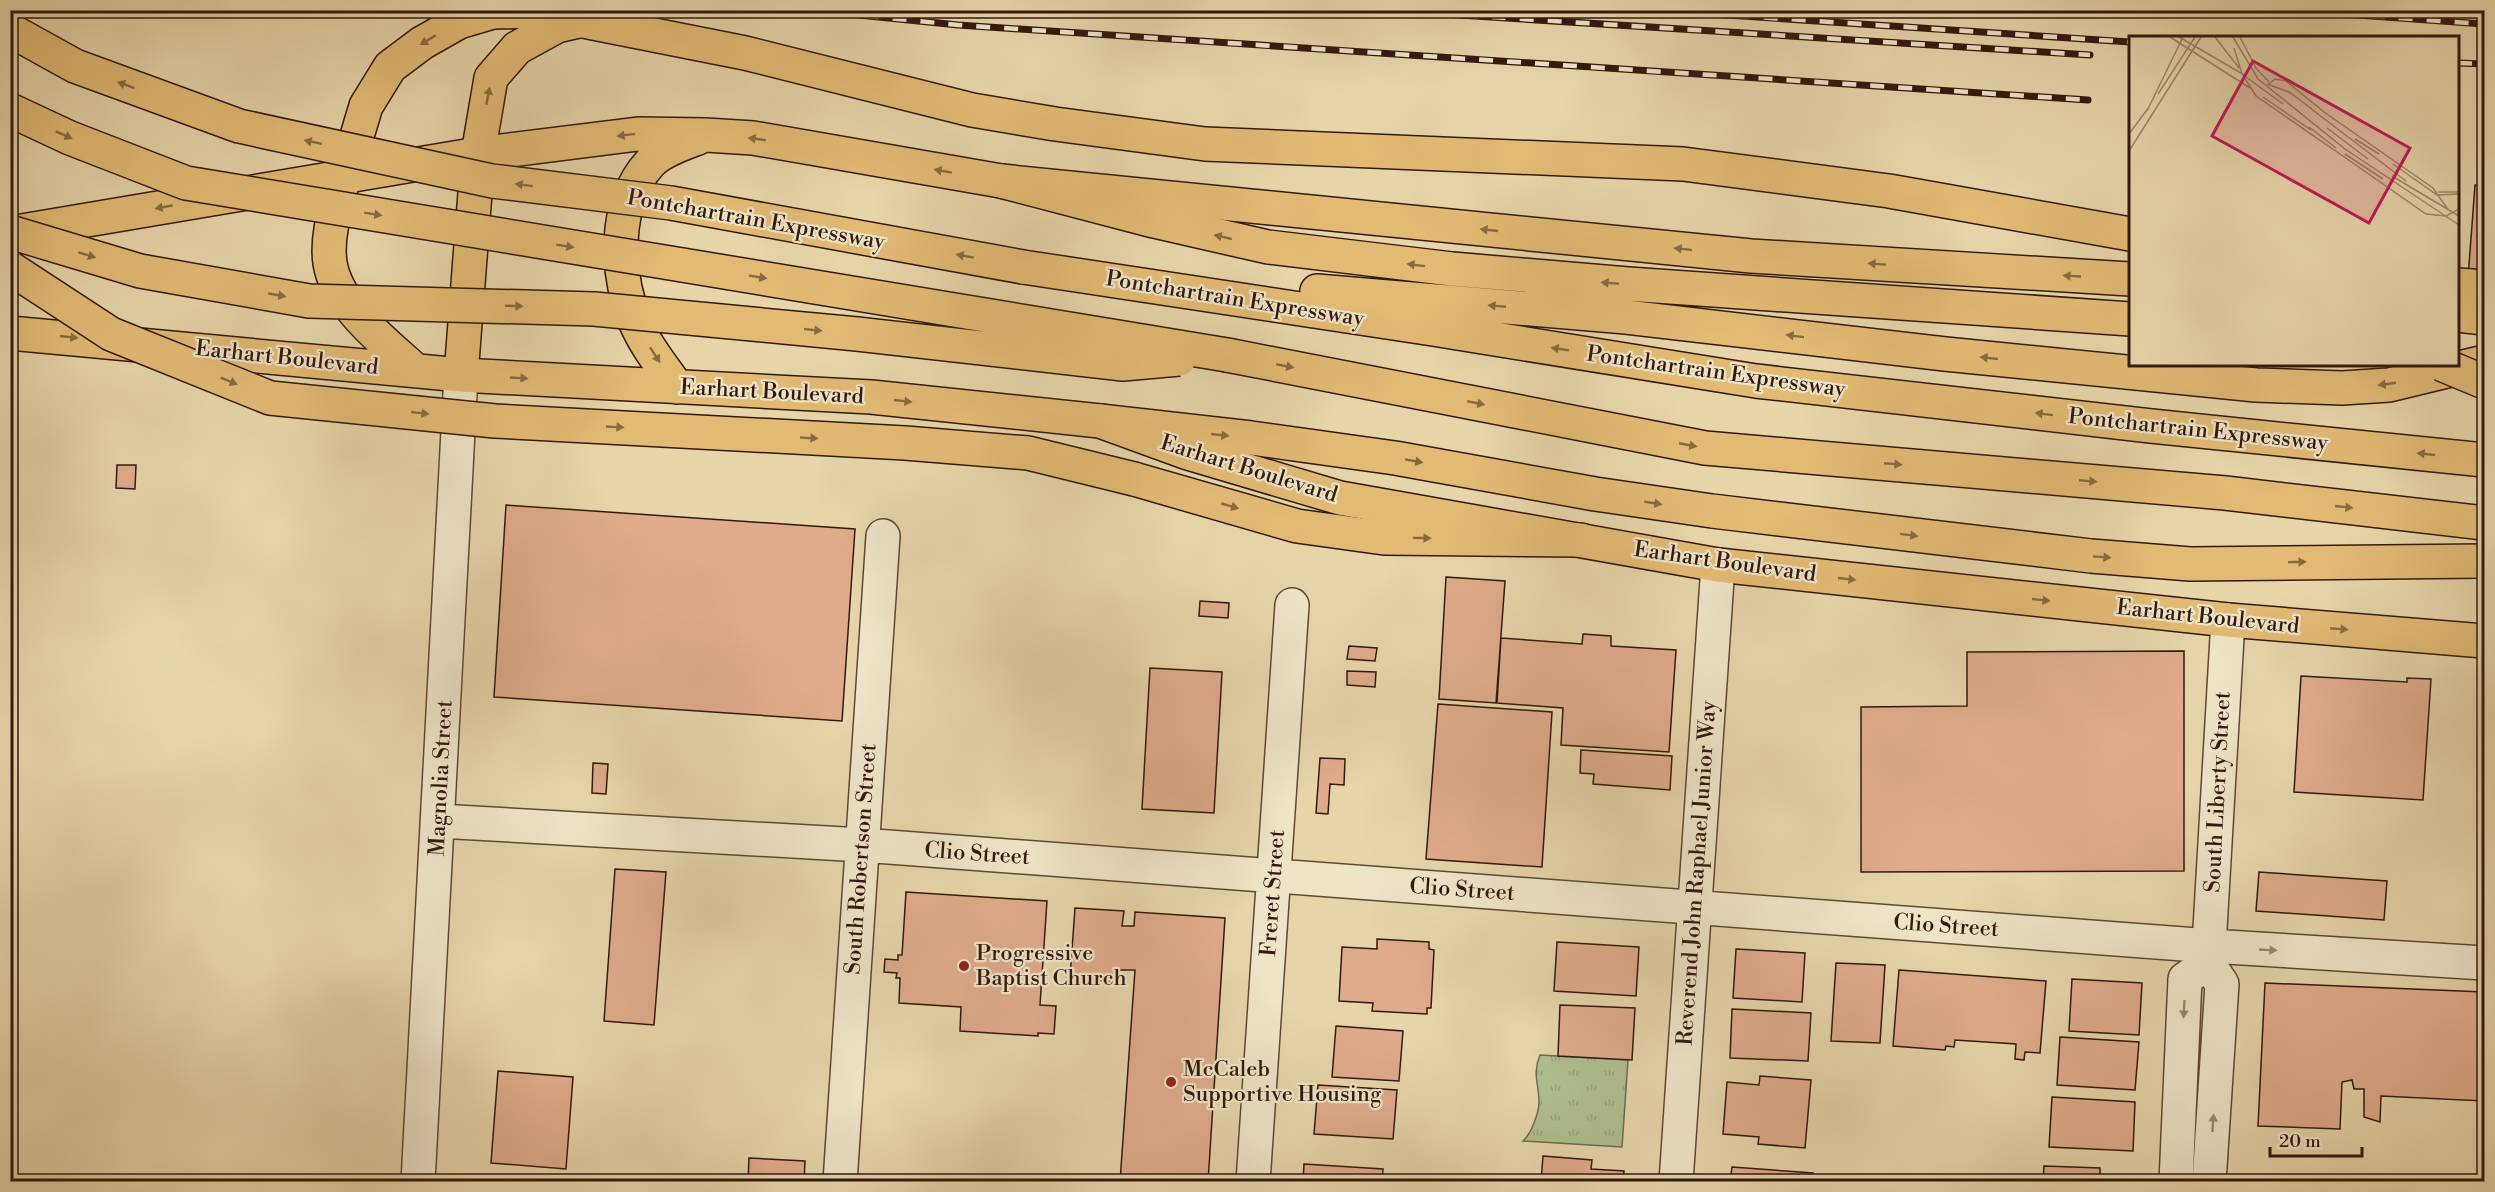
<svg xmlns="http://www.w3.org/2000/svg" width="2495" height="1192" font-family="'Libre Bodoni',serif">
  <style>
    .park { fill: url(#park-tufts); stroke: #706c4e; stroke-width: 1.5 }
    .building { fill: #dfab8b; stroke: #32190f; stroke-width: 1.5 }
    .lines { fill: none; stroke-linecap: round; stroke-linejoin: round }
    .minor-casing { stroke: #5f4836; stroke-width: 36 }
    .major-casing { stroke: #32190f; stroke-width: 36 }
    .highway-casing { stroke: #32190f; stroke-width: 36 }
    .minor { stroke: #eee4c7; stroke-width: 33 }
    .major { stroke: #e2ba74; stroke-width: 33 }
    .highway { stroke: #e2ba74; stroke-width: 33 }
    .rail-casing { stroke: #32190f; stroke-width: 7 }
    .rail { stroke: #eee4c7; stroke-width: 4.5; stroke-dasharray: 14; stroke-linecap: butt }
    .highway-bridge-casing { stroke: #32190f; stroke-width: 36; stroke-linecap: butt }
    .highway-bridge { stroke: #e2ba74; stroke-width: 33 }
    .oneway { fill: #8a6a42 }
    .oneway2 { fill: #998974 }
    .poi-dot { fill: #8f2418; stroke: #eee4c7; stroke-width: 2 }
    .labels { text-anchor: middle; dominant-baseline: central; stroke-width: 4.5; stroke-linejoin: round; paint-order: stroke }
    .street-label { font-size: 22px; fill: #32190f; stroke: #eee4c7 }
    .poi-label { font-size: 22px; fill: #32190f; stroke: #eee4c7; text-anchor: start }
    .inset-road { fill: none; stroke: #9d8a6b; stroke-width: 1.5 }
    .view { fill: #c2185b; fill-opacity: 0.15; stroke: #c2185b; stroke-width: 3 }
    .inset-edge { fill: none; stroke: #32190f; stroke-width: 3 }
  </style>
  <defs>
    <pattern id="park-tufts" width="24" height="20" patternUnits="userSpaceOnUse" patternTransform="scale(1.5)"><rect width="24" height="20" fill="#aebe8d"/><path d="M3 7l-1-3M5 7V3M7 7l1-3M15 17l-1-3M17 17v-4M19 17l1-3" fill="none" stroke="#96a378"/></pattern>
  </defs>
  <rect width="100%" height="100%" fill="#e5d5a9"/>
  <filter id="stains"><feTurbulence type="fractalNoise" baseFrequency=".00333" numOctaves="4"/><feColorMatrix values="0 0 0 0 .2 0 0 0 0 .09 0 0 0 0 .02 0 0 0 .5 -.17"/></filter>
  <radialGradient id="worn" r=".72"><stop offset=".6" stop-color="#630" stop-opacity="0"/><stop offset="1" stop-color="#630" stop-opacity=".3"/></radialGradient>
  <!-- park -->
  <path class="park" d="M1540,1055l88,5 -6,87 -99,-6c8,-7 16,-28 16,-39 0,-18 -7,-28 1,-47z"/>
  <!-- building -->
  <path class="building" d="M2475,185l9,1v93l-16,-1z
    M117,465h19l-1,24 -19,-1z
    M506,505l349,24 -13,192 -348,-24z
    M1446,577l59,4 -9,122 -57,-4z
    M1200,601l29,2 -1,15 -29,-2z
    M1583,634l28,2v10l65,4 -7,102 -108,-7 2,-37 -66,-5 4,-65 81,6z
    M1349,646l28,2 -2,13 -28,-2z
    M2184,651v220l-323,1v-165l106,-1v-54z
    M1150,668l72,4 -8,141 -72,-4z
    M1347,671l29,1 -1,15 -28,-2z
    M2301,676l106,6v-4l24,1 -8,121 -129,-8z
    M1438,704l114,8 -10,155 -116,-8z
    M1581,750l91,6 -2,34 -77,-6 1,-10 -14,-1z
    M1320,758l25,1 -1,26 -14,-1 -2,30 -12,-1z
    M593,763l15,1 -2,30 -14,-1z
    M615,869l51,3 -12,153 -50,-4z
    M2259,872l128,9 -3,39 -128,-9z
    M906,892l141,9 -7,104 16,1 -2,28 -16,-1v3l-78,-5 1,-24 -62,-4 1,-25h-4l1,-5 -13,-1 1,-13 13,1v-5h4z
    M1075,908l49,3 -2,15h12l1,-14 90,6 -17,264h-88l15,-212h-16l-1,12 -48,-4z
    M1377,939l52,3v7l5,1 -3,58h-4v6l-55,-3 1,-8 -34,-2 3,-54 35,2z
    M1557,942l82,5 -3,49 -82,-5z
    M1736,949l69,4 -3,49 -69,-4z
    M1836,963l49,2 -5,78 -49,-2z
    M1899,970l147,11 -6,72 -15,-1 -1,8 -9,-1 1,-15 -61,-4 -1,7 -8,-1 -1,4 -52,-4z
    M2072,979l70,4 -3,52 -70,-4z
    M2265,983l219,9v109l-103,-5 -1,26 -16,-5v-28h-10l-2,-9 -10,2 -2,47 -82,-3z
    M1560,1005l75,3 -3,52 -74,-4z
    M1732,1009l79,4 -3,48 -78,-3z
    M1336,1026l67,5 -4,50 -67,-4z
    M2060,1037l79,5 -4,48 -78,-5z
    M498,1071l75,6 -7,92 -75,-6z
    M1760,1076l51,4 -6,68 -47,-4 1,-7 -36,-3 4,-52 32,3z
    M1318,1085l79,5 -4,49 -79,-5z
    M2052,1097l83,5 -2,49 -84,-4z
    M1543,1156l49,4 -1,9 33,2 -1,11h-82z
    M749,1158l56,3 -1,21h-56z
    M1304,1164l79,5 -1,13h-79z
    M2044,1166l56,2v13l12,1h-69z
    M1732,1167l81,6 -1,9h-82z"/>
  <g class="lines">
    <!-- minor casing -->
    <g class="minor-casing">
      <path id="minor" d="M439,821l423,24 1348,101 274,17
        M418,1182l43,-807
        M840,1182l43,-646
        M1253,1182l39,-577
        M1676,1182l42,-617
        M2176,1182l9,-203 23,-16
        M2209,1182l13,-198 -14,-21 20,-343"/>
    </g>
    <!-- major casing -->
    <g class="major-casing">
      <path id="major" d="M343,181c-7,26 -17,55 -13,82 7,44 56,80 86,108
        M10,233l468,-79 160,-20 68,1 47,3 248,43 750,75 379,23
        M2458,315l26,3
        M10,333l451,42 410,22 229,24 88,32 152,45 378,67 510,55 256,21
        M461,375l17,-221
        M677,387c-15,-21 -32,-42 -42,-66 -19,-48 -23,-116 15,-158 11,-12 32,-19 48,-25"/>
    </g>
    <!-- highway casing -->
    <g class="highway-casing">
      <path id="highway" d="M478,154l13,-76 26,-30 40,-22 22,-5
        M345,176l21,-70 24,-39 32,-24 37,-21 34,-10 40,-1 212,42 227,57 83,14 150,20 478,20 206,27 241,43
        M1001,181l153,40 114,26 184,22 176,15 502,35
        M1023,267l410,62 323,52 395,45 333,34
        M2458,285l26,2
        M1317,291l309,26 319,37 311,31 86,3 47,-3 95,-23
        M1227,355l478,93 520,45 259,30
        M1100,421l151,17 144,20 200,36 117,17 379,45 99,8 294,-3
        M1134,479l163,47 87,12 197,2"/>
    </g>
    <!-- minor -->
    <use href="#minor" class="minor"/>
    <!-- major -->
    <use href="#major" class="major"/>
    <!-- highway -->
    <use href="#highway" class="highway"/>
    <!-- rail casing -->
    <g class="rail-casing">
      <path id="rail" d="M809,10l149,15 1130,75
        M1380,10l710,45
        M1652,10l478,32
        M2287,10l197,14
        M2458,63l26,1"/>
    </g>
    <!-- rail -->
    <use href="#rail" class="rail"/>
    <!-- highway-bridge casing -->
    <g class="highway-bridge-casing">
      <path id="highway-bridge" d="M10,30l65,36 164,60 253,55 179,22 352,64
        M10,110l60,28 116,45 1041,172
        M10,232l130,39 169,30 285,8 263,25 266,30 56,-5
        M10,268l101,66 159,64 225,23 410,22 123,10 106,26
        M2441,364l43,18"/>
    </g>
    <!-- highway-bridge -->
    <use href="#highway-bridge" class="highway-bridge"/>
  </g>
  <!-- one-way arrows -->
  <defs><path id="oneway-solid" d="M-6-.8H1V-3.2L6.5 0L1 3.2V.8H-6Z" transform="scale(1.5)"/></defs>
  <g class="oneway">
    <use href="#oneway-solid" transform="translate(428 40) rotate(149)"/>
    <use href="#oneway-solid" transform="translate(126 85) rotate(-160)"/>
    <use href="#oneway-solid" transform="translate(488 96) rotate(-79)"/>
    <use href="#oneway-solid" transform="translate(64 135) rotate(24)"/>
    <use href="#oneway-solid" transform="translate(626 135) rotate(173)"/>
    <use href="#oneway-solid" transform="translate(757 139) rotate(-172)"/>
    <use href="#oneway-solid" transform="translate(313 142) rotate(-168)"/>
    <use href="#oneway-solid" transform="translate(943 171) rotate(-170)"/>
    <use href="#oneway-solid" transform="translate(524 185) rotate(-173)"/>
    <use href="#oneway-solid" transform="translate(164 207) rotate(170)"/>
    <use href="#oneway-solid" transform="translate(373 214) rotate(9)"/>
    <use href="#oneway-solid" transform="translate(1489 230) rotate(-174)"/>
    <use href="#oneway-solid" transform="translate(1223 237) rotate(-167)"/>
    <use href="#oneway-solid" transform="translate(565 246) rotate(9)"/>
    <use href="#oneway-solid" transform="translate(1683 249) rotate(-174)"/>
    <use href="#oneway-solid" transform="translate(87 255) rotate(17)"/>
    <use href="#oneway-solid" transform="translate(965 256) rotate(-170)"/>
    <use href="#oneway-solid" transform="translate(1877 264) rotate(-176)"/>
    <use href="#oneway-solid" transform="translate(1416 265) rotate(-173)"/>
    <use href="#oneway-solid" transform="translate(2072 276) rotate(-177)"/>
    <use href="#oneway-solid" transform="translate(758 277) rotate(9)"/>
    <use href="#oneway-solid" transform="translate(1610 283) rotate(-175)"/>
    <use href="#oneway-solid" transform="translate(277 295) rotate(10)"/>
    <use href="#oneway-solid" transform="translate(514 306) rotate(2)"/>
    <use href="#oneway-solid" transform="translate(1497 306) rotate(-175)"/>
    <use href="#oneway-solid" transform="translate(813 330) rotate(6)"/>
    <use href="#oneway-solid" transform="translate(1795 336) rotate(-173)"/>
    <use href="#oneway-solid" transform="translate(69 337) rotate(6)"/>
    <use href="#oneway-solid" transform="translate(1560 349) rotate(-171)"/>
    <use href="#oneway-solid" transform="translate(655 355) rotate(57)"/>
    <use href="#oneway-solid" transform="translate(1989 358) rotate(-174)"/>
    <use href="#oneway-solid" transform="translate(1285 366) rotate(11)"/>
    <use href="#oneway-solid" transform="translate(519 378) rotate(3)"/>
    <use href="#oneway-solid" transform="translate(229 381) rotate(22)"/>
    <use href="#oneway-solid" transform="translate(2387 384) rotate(172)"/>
    <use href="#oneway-solid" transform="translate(903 401) rotate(6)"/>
    <use href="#oneway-solid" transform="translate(1476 403) rotate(11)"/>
    <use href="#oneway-solid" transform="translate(420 413) rotate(6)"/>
    <use href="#oneway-solid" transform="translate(2044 414) rotate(-173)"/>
    <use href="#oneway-solid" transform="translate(615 427) rotate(3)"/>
    <use href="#oneway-solid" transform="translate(1220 435) rotate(6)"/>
    <use href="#oneway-solid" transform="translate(809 438) rotate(3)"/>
    <use href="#oneway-solid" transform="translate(1688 445) rotate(11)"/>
    <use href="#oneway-solid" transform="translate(2426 454) rotate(-174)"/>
    <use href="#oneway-solid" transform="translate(1414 461) rotate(10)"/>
    <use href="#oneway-solid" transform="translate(1893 464) rotate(5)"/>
    <use href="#oneway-solid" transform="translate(2088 481) rotate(5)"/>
    <use href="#oneway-solid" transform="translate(1653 503) rotate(9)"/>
    <use href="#oneway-solid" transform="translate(1230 506) rotate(16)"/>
    <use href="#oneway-solid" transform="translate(2344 507) rotate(6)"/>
    <use href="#oneway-solid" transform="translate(1909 535) rotate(7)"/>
    <use href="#oneway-solid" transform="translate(1422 538) rotate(1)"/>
    <use href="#oneway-solid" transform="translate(2102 557) rotate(4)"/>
    <use href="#oneway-solid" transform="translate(2297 562) rotate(-1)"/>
    <use href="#oneway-solid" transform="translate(1847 579) rotate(6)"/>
    <use href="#oneway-solid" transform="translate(2041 600) rotate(6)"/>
    <use href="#oneway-solid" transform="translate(2339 629) rotate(5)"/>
  </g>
  <g class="oneway2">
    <use href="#oneway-solid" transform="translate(2268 950) rotate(3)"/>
    <use href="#oneway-solid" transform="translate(2184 1009) rotate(93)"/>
    <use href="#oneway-solid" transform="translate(2213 1123) rotate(-86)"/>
  </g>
  <!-- markers -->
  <g class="poi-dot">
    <circle cx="964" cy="966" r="6"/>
    <circle cx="1171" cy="1082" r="6"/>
  </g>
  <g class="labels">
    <!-- street labels -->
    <g class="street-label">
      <text transform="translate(756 220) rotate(10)">Pontchartrain Expressway</text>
      <text transform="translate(1235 299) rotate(9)">Pontchartrain Expressway</text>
      <text transform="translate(287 358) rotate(6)">Earhart Boulevard</text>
      <text transform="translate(1716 372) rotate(8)">Pontchartrain Expressway</text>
      <text transform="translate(772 392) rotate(3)">Earhart Boulevard</text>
      <text transform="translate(2198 430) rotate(6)">Pontchartrain Expressway</text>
      <text transform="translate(1249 469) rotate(17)">Earhart Boulevard</text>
      <text transform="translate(1725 562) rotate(8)">Earhart Boulevard</text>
      <text transform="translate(2208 617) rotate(6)">Earhart Boulevard</text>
      <text transform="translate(441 778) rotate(-87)">Magnolia Street</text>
      <text transform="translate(2218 792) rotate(-87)">South Liberty Street</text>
      <text transform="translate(977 854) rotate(4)">Clio Street</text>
      <text transform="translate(861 859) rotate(-86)">South Robertson Street</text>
      <text transform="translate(1697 873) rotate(-86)">Reverend John Raphael Junior Way</text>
      <text transform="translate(1462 890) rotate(4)">Clio Street</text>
      <text transform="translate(1273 893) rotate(-86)">Freret Street</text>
      <text transform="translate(1946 926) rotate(4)">Clio Street</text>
    </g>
    <!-- poi labels -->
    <g class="poi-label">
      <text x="976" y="953">Progressive<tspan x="976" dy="25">Baptist Church</tspan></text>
      <text x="1183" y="1069">McCaleb<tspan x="1183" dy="25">Supportive Housing</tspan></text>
    </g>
  </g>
  <!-- overview -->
  <g transform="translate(2129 36)">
    <rect width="330" height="330" fill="#e5d5a9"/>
    <path class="inset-road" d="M41,1l80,51M50,1l67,39M86,1l24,31M104,1l25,42 87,70 114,76M111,1l16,31 13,14M105,12l8,26 14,22 78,54M117,41l37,27M138,48l22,8 23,17M140,48l6,-5 11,2 38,31 109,76 14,20M29,58l37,-57M134,61l48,33M181,72l96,73M18,75l36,-74M180,91l27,21M198,92l41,31M0,98l20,-27M226,103l24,15M201,111l96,67 20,2 13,-7M0,115l72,-114M216,118l38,25M264,128l44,31 22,-1M263,140l67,40M309,156h21"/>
    <path class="view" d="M124,25l157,87 -41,75 -157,-87z"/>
    <rect width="330" height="330" class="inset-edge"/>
  </g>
  <!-- margin -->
  <rect width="2495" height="1192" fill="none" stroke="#e5d5a9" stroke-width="36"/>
  <rect x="12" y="12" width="2471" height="1168" fill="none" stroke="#32190f" stroke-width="3"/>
  <rect x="18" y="18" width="2459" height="1156" fill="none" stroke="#32190f" stroke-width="1.5"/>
  <!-- scale -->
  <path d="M2270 1147v9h92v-9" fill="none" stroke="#32190f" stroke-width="3"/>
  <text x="2279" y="1147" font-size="18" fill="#32190f" stroke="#eee4c7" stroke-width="4.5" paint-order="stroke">20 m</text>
  <rect width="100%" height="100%" filter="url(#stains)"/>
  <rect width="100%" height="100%" fill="url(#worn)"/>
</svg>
